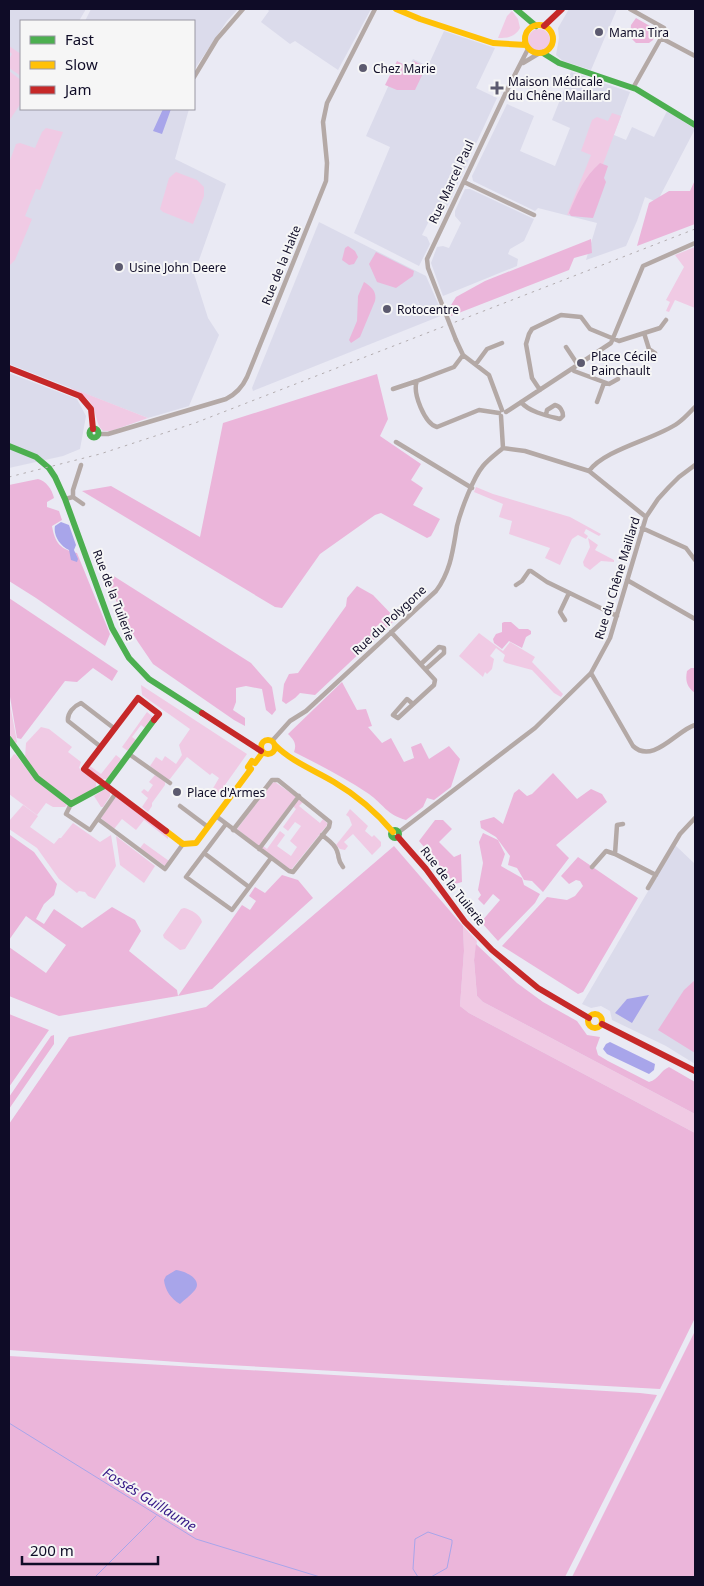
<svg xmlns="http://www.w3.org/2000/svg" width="704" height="1586" font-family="'Noto Sans',sans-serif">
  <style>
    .built { fill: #dbdbeb }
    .green { fill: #f0cae4 }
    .forest { fill: #ebb5da }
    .water { fill: #a8a5ea }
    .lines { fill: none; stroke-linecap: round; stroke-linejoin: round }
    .stream { stroke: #a8a5ea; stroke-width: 1 }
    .street { stroke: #b4a9a6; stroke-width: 4.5 }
    .fast { stroke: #4caf50; stroke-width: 6 }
    .slow { stroke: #ffc107; stroke-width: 6 }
    .jam { stroke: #c62828; stroke-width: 6 }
    .rail { stroke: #b3adb0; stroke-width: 1; stroke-dasharray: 2.5 5; stroke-linecap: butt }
    .street-bridge { stroke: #b4a9a6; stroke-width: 4.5 }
    .poi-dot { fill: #5c5a6f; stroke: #f6f6f6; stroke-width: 2 }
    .labels { text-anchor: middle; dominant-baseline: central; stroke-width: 4; stroke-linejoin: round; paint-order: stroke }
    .poi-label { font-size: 12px; fill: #0f0c27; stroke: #f6f6f6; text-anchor: start }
    .street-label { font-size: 12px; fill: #0f0c27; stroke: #f6f6f6 }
    .water-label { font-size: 14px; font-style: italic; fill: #351987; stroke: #f6f6f6 }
  </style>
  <rect width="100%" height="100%" fill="#eaeaf4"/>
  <!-- built -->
  <path class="built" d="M9,9h77l-7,12h-58v88h168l-14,50 51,25 -32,90 14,44 11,17 -30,71 -41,12 -139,-54z
    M91,9h147l-11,12 -33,49v-49h-109z
    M267,9h104l-33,61 -43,-29 -5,3 -29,-22 8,-11z
    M569,9h48l-26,61 -28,-9 -7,-6 3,-17 -1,-10z
    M444,31l51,17 -19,40 21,10 -51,111 -6,2 -5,-2 -13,26 5,2 3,7 -11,22 -65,-33 36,-86 -24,-11 33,-74 10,4 4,-7 15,7z
    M571,72l59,20 -17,45 1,-2 12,5 6,-13 22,10 13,-26 28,18 -38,73 -12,-5 -8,24 -11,25 -40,14 11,-37 -59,-15 -3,3 -62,-30 -1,-5 35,-72 27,12 -14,35 35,15 15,-38 -18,-8z
    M465,189h5l64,30 -10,22 -14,8 -2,5 10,5 -1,7 -74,30 -12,-33 6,-16 6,-1 6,2 12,-25 -6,-7v-5z
    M319,222l107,54 17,39 -190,76 -1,-3z
    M9,373l68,26 9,17 -6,33 -17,7 -54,12z
    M675,845l20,19v200l-29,-18 -54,-26 -2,-9 -9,-5 -10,2 -9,-4z"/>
  <!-- green -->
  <path class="green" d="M512,11l6,8 2,9c-5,9 -12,10 -22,10l9,-22z
    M528 40a11 11 0 1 1 22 0a11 11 0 1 1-22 0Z
    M9,46l12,8v22l-12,-8v-9l3,-5 -3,-3z
    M9,71l12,9v23l-12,18z
    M612,113l9,3 -19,51 -19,19 -14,29h-2l24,-60 -10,-4 11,-31 5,-3 11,4z
    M46,128l17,4 -23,58 -4,-1 -11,27 7,3 -17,41 -6,6v-103l7,-19 4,-1 15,5 7,-16z
    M176,172l21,8 7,7v9l-11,28 -30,-12 -3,-3 9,-31z
    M695,247v61l-20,-8 -6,12 -3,-1 4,-9 -4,-2 18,-33 -9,-12z
    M69,387l79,31 -37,13h-8c-8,-8 -6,-18 -11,-26 -5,-9 -15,-13 -23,-18z
    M476,487l17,7 77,23 31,17 -2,2 -13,-7 -2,4 4,3 -2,3 -8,-4 -6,4 -12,26 -15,-7 5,-10 -41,-14 3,-13 -13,-4 4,-13 -29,-12z
    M588,538l10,7 -3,5 19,10v2l-13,-1 -11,9 -6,-4 -1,-4 7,-15z
    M479,633l24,18 7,-9 25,15 -3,5 31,32 -2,3 -7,-4 -22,-23 -26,-7 -3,-2 2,-6 -9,-7 -6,8 4,3 -2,10 -5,5 -2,-2 -2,5 -24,-21z
    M141,685l106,69 -22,31 5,5 -4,6 -14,-6 7,-12 -7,-5 -2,2 -23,-18 -17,22 -2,1 -18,-14 6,-9 6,4 3,-5 11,8 6,-9 -3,-10 11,-16 -48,-34z
    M9,699l8,43 -2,2 -6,-9z
    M147,712l6,5 -8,11 -4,-3 -9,12 4,3 -8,11 -6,-4z
    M41,727l8,2 23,18 -4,5 13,10 -2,6 17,14v6l-23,13 -34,-24 -14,-19 1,-15z
    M14,754l2,1 17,22 34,28 -2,2h-12l-7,-4 -9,12 -28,-21v-33z
    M116,755l5,4 -14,20h-6l-13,-10 2,-3 11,8z
    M155,775l10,7v3l-13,18v3l-4,6 -6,-5 6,-9 -7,-6 3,-3 4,3 5,-7 -4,-3z
    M275,782l20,14v2l-36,48 -22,-17 35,-46z
    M105,789l5,4v3l-7,11h-2l-7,-11z
    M116,796l52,39v4l-24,-19 -8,10 -14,-11 -8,10 -13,-11z
    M299,799l4,3 -4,4 21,17 3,-4 5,5 -37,46 -30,-22 2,-2 4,3 13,-18 5,4 -8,11 14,10 6,-9 -7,-6 11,-15 -6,-4 -7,9 -5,-4 13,-18 -3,-3z
    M23,805l15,11 -8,11 24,17 5,-6h2l12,-15 27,19 11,-7 5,31 -21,33 -7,-3 -3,-4 -6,-1 -2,2 -18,-14 -22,-31 -28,-19v-8z
    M350,809l18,17 -3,5 7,6 2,-2 7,7v4l-9,9 -19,-21 -9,8 4,4 -3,4 -5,-1 -4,-4 16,-20 -3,-8 -3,-2z
    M116,836l39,30 -11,17 -24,-18z
    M144,843l25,18 -4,5 -25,-18z
    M184,908c6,1 17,7 18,14l-17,27 -5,1 -16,-12 -1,-3 18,-26z
    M463,926l14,15 -3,19 3,36 6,6 212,112v19l-226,-120 -9,-7 4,-55z"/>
  <!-- forest -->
  <path class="forest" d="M636,18l19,11 -2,6 1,1 -1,4 -4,3h-13l-6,-6 1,-12z
    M397,61l13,7 4,-7 12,6 -11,23h-18l-12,-5z
    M600,163l8,3 -4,12 2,4 -13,36 -22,-2 -2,-3c8,-19 15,-36 31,-50z
    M695,180v44l-58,22 12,-43 20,-12h21z
    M591,239l1,14 -18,5 -5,12 -118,46 -3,-6 8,-13 29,-16z
    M348,246l7,5 3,6 -4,7 -5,1 -7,-5 3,-12z
    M376,252l38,19 -1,5 -17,12 -19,-6 -8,-18z
    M364,282c8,5 13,10 11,19l-15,36 -9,6 -2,-3 8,-19 1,-25z
    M377,374l11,45 -8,17 41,28 -10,16 12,8 -10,17 27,14 -9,17 -4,2 -46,-25 -6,2 -55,39 -38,54 -7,-1 -193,-116 29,-5 89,51 23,-114z
    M38,479c8,2 14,10 16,19l-7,4v5l12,4 3,9 -10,6c3,17 8,23 25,27l33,81 -5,12 -69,-48 -27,-17v-96z
    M112,575l139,88 21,24 4,23 -4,5 -6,-5 -4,-21 -16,-3 -10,2v14l-3,8 12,8v8l-11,-6 -81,-56 -15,-22 -15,-24 -15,-38z
    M357,586l16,9 23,24 -81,76 -15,-2 -5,5 -9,6 -4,-3 2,-17 5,-10 9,-1 48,-67 1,-8z
    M9,598l109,73 -6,10 -19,-13 -16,14 -12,-1 -44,58 -4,-1 -8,-47z
    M504,622h7l8,7h9l3,2v3l-5,3 -4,11 -13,-7 -7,8 -8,-6 -1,-4 3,-5 6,-2v-9z
    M691,668h4v25c-8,-6 -10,-12 -8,-22z
    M342,682l15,28 9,-1 6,17 -4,1 14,16 9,-5 13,24 10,-4 -3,-11 10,-4 8,16 20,-13 11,13 -9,28 -17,13 -7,-2 -4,9 -17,13c-19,-5 -23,-16 -37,-26 -24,-16 -49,-29 -75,-42 3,-8 0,-12 -6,-18z
    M553,773l24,26 14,-10 11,5 5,8 -51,43 13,13 -26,34 -11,-11 -8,-1 -7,-12 -9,-3 2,-9 -14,-19 -15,-9 -1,-7 14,-4 9,7 11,-31 5,-4 8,7 5,-2z
    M435,820h8l9,9 -13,13 15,15 7,-3 1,28 -7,2 -36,-43z
    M483,833l15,7 7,14 -4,12 21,12 2,7 16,9 -5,9 -37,38 -17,-19 19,-22 -7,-6 -9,11 -6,-6 3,-4 -3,-5 5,-27 -4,-21z
    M10,835l24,17 23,32 -3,11 -10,9 -8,15 8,5 10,-15 28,19 30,-21 23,13 6,11 -12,20 48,39 1,6 64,-91 8,5 6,-9 -7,-5 6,-9 10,6 17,-18 16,5 15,18 -101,91 -34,7 -119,20 -50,-20v-49l37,26 20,-28 -40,-29 -17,24z
    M394,846l69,80 1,25 -4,55 9,7 226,120v185l-35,71 -468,-26 -183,-13v-226l60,-87 137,-30z
    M578,857l60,41 -55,94 -5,2 -76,-48 45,-49 20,3 8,-4 8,-10 -3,-5 -4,-1 -7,4 -8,-8z
    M476,944l41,39 26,19 34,19 10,14 13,2 -4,11 2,7 10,6 41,21c10,-3 11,-11 20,-15l26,15v32l-212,-112 -6,-6 -3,-36z
    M695,980v73l-37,-23 26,-40z
    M9,1014l40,16 -40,57z
    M54,1035v9l-45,65v-12l42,-61z
    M695,1331v246h-123z
    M9,1356l631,37 17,2 -92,182h-556z"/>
  <!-- water -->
  <path class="water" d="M163,109h8l-9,25 -9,-3z
    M61,522l8,3 7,20 -2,5 4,9 -1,3 -6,-2 -2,-10c-9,-4 -16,-15 -14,-24z
    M649,995l-17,28 -17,-10 12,-14z
    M610,1042l45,22 -1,6 -5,4 -42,-20 -4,-5 3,-5z
    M176,1270c9,1 27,9 19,20 -4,5 -11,10 -15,14 -9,-5 -15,-14 -16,-24l2,-4z"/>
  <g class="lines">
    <!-- stream -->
    <path class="stream" d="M9,1423l187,116 124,38
      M95,1577l61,-61
      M418,1577l-5,-8 2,-30 13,-7 24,8v3l-5,25 -16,9"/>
    <!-- street -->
    <path class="street" d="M630,9l34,19
      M523,63l15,-9
      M194,77l23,-38 26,-30
      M633,88l27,-48 3,-1 32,17
      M464,182l70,33
      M445,312l-17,-44 -1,-9 84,-177 17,-33
      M644,333l5,16 6,4
      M456,340l7,15 26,20 13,35
      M566,347l12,18
      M463,355l-9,12 -37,14c-5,12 8,43 20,46l42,-17 20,3
      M476,364l11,-15 15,-6
      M573,368l1,3 35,13 9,-5
      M393,389l24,-8
      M540,390l-8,-12 -6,-34 3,-10 3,-5 29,-14 20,2 9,12 29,12 41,-13 6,-8
      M521,402c8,10 27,14 39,17l3,-3c0,-5 -3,-10 -8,-11l-8,5 -1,5
      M597,402l7,-19
      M506,412l105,-69 32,-77 52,-23
      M501,416l2,32
      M99,434h9l118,-35c10,-5 16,-11 21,-22l79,-196 1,-18 -4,-41 4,-19 48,-94
      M396,442l76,46
      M589,471c16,-22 67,-32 89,-48 7,-5 12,-11 17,-16
      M73,497v-7l8,-25
      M65,499l8,-2 10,7
      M642,528l44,20 9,12
      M627,580l68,39
      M516,585l6,-4 7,-10h2l16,11 70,34
      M565,620l-5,-8 9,-19
      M391,632l44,48 -1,5 -36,33 -5,-3 14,-16 6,5
      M421,664l18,-17 5,1v5l-18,16
      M591,673l42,73c20,19 44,-16 62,-21
      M272,741l18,-20 16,-10 130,-120c15,-20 17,-42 21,-65 4,-16 16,-48 26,-60 6,-7 13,-12 20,-18l22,3 64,20 57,46
      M101,747l-33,-26c-1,-8 6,-15 13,-18l34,26
      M129,754l41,29
      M71,804l-5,10 24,16 26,-37
      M180,806l28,21
      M216,816l73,55 4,1 36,-45 1,-5 -52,-42h-6l-39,50
      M98,819l67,50 18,-25
      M226,824l-40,53 46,33 39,-52
      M623,824l-6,1 -2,29 41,21
      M399,832l136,-104 56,-55 19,-35 36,-121 12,-18 11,-12 10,-10 16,-12
      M322,835c6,5 13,9 15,16 3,8 0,8 6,16
      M259,849l40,-53
      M204,853l45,34
      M592,867l14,-16 9,3
      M648,888l32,-54 15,-16"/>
    <!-- fast -->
    <path class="fast" d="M516,9l20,17
      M543,53l16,10 77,26 59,36
      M89.5 433a4.5 4.5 0 1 1 9 0a4.5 4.5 0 1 1-9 0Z
      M9,446l27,11 13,11 6,9 10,22 47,129 17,30 20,21 53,34
      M9,739l28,39 34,26 35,-19 48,-65
      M391 834a4 4 0 1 1 8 0a4 4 0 1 1-8 0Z"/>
    <!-- slow -->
    <path class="slow" d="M396,9l24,10 73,24 33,2
      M525 39a14 14 0 1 1 28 0a14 14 0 1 1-28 0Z
      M261 747a7 7 0 1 1 14 0a7 7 0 1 1-14 0Z
      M275,745c17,17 39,25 59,37 22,13 42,30 59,50
      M166,831l17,13 13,-1 55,-74 -3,-2 4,-6 3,2 8,-11
      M588 1021a7 7 0 1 1 14 0a7 7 0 1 1-14 0Z"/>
    <!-- jam -->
    <path class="jam" d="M544,26l18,-17
      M9,368l71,28 11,13 2,20
      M202,713l59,38
      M154,720l5,-6 -21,-16 -54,71 82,62
      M398,837l28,32 39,53 27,28 46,38 51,30
      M602,1024l93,47"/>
    <!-- rail -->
    <path class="rail" d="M9,477l91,-23 95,-31 500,-194"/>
    <!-- street-bridge -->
    <path class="street-bridge" d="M445,312l11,28"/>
  </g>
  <!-- markers -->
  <g class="poi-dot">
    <circle cx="599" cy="32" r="5"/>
    <circle cx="363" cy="68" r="5"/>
    <path d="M494.5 80.5h5v5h5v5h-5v5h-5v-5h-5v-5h5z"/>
    <circle cx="119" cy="267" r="5"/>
    <circle cx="387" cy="309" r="5"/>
    <circle cx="581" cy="363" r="5"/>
    <circle cx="177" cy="792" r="5"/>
  </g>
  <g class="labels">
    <!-- poi labels -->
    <g class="poi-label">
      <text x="609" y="32">Mama Tira</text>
      <text x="373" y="68">Chez Marie</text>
      <text x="508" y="81">Maison Médicale<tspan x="508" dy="14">du Chêne Maillard</tspan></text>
      <text x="129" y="267">Usine John Deere</text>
      <text x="397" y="309">Rotocentre</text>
      <text x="591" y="356">Place Cécile<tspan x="591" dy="14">Painchault</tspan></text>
      <text x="187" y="792">Place d'Armes</text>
    </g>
    <!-- street labels -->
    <g class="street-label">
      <text transform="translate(451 182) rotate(-65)">Rue Marcel Paul</text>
      <text transform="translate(281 265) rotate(-68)">Rue de la Halte</text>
      <text transform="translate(617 578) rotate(-73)">Rue du Chêne Maillard</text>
      <text transform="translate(114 595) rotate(69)">Rue de la Tuilerie</text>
      <text transform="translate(389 620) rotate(-43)">Rue du Polygone</text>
      <text transform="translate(453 886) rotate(52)">Rue de la Tuilerie</text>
    </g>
    <!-- water labels -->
    <g class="water-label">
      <text transform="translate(150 1499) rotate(32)">Fossés Guillaume</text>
    </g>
  </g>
  <!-- border -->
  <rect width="704" height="1586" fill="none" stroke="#0f0c27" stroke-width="20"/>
  <!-- legend -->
  <rect x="20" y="20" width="175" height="90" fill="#f6f6f6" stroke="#9a98a3"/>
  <rect x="30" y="36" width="25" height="8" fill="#4caf50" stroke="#9a98a3"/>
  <text x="65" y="45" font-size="15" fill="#0f0c27">Fast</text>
  <rect x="30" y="61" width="25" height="8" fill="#ffc107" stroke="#9a98a3"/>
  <text x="65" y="70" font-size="15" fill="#0f0c27">Slow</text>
  <rect x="30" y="86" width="25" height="8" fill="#c62828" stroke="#9a98a3"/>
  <text x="65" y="95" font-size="15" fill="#0f0c27">Jam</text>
  <!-- scale -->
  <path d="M22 1556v8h136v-8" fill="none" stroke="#0f0c27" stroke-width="2.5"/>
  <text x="30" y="1556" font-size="15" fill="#0f0c27" stroke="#f6f6f6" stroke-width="4" paint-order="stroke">200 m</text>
</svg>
